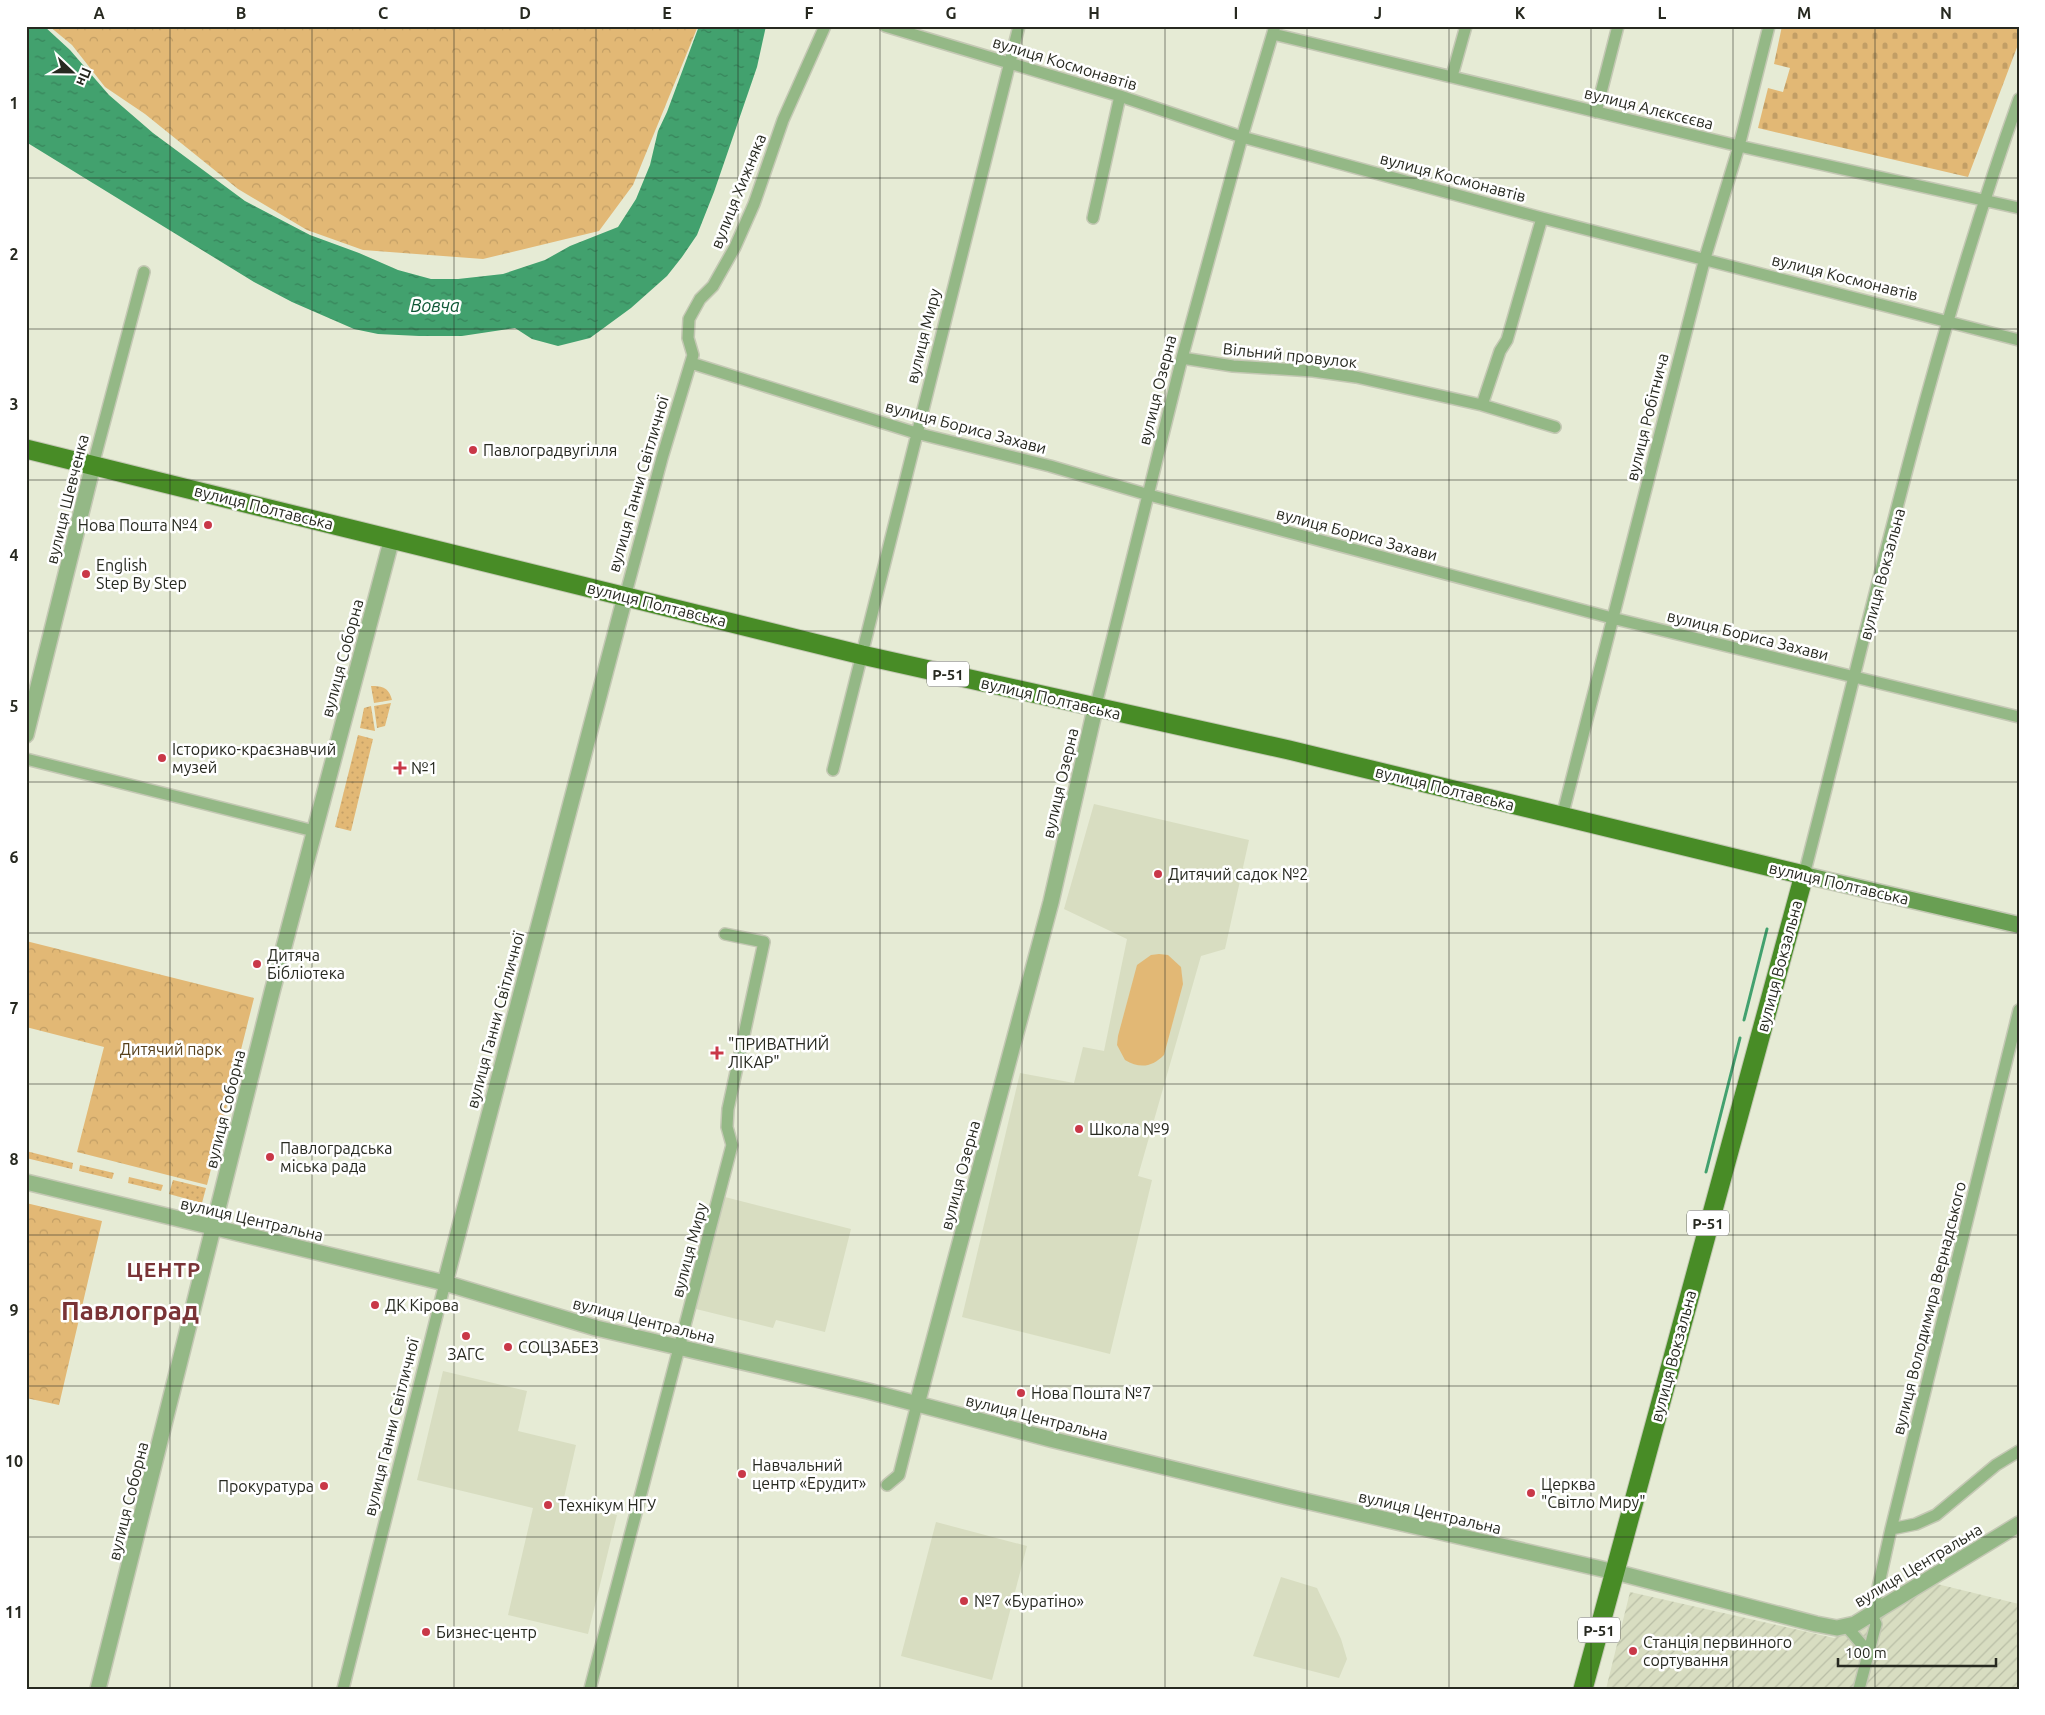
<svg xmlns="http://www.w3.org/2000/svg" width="2045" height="1715" font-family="Ubuntu,sans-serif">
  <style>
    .built { fill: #d8ddc1 }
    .industrial { fill: url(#industrial-furrows) }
    .grass { fill: url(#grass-dots) }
    .cemetery { fill: url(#cemetery-stones) }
    .park { fill: url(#park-crowns) }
    .pitch { fill: #e2b875 }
    .water { fill: url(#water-ripples) }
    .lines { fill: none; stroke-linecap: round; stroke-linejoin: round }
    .stream { stroke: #42a16e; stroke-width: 3 }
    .minor-casing { stroke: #c4c8b4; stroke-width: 14 }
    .tertiary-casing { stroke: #c4c8b4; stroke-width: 18 }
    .secondary-casing { stroke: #c4c8b4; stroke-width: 19 }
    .primary-casing { stroke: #c4c8b4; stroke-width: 21 }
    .minor { stroke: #94b886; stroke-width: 11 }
    .tertiary { stroke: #94b886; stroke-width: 15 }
    .secondary { stroke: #699f53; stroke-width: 16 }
    .primary { stroke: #488c26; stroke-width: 19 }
    .grid { fill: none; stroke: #272920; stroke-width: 1; stroke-opacity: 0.55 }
    .poi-dot { fill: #c93848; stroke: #fff; stroke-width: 2 }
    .labels { text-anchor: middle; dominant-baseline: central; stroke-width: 5; stroke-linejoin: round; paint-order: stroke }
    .shield { fill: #fff; stroke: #686963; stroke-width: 1 }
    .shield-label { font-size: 15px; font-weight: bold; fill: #272920 }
    .street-label { font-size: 16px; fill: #272920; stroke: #fff }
    .poi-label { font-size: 16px; fill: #272920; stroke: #fff; text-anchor: start }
    .park-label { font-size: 16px; fill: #58421e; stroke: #fff }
    .water-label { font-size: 18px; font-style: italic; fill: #0e5735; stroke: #fff }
    .district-label { font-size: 21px; font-weight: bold; letter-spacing: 1px; fill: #7a3336; stroke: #fff }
    .town-label { font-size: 26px; font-weight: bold; fill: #7a3336; stroke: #fff }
    .neatline { fill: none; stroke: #272920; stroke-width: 2 }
    .grid-label { font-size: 16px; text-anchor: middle; font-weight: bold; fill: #272920 }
  </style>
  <defs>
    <pattern id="industrial-furrows" width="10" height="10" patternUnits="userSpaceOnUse" patternTransform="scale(1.25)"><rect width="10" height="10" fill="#d8ddc1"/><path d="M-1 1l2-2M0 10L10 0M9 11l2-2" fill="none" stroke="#b9bea6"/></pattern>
    <pattern id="grass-dots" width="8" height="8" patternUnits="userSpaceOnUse" patternTransform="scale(1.25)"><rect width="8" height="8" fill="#e2b875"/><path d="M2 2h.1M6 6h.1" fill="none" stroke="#c29e65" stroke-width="1.8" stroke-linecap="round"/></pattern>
    <pattern id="cemetery-stones" width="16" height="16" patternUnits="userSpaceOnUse" patternTransform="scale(1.25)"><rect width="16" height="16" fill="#e2b875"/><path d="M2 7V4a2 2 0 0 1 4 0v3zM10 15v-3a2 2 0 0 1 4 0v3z" fill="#c29e65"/></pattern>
    <pattern id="park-crowns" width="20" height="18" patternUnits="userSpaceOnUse" patternTransform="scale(1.25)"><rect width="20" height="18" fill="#e2b875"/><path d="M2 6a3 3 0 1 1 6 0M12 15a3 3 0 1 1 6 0" fill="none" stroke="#c29e65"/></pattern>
    <pattern id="water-ripples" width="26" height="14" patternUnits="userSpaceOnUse" patternTransform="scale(1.25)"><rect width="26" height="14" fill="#42a16e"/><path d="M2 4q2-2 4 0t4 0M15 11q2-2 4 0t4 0" fill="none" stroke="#37835a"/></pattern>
  </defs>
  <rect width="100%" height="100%" fill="#e6ebd5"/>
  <!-- built -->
  <path class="built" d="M1094,804l155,36 -24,109 -24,7 -63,220 14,4 -42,174 -148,-37 58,-244 54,10 9,-36 21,4 23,-112 -63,-30z
    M721,1196l130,33 -26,103 -49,-12 -3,8 -81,-20z
    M443,1371l84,20 -9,40 58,14 -13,57 54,13 -29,119 -80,-19 25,-107 -116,-28z
    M936,1522l91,24 -35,134 -91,-24z
    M1281,1577l36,11 24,51 6,20 -8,19 -86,-22z"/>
  <!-- industrial -->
  <path class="industrial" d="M1937,1584l82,20v85h-413l24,-97 204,46z"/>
  <!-- grass -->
  <path class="grass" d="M371,686c12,0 18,2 21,14l-18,3z
    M391,703l-6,23 -8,2 -3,-22z
    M371,706l4,25 -15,-3 4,-20z
    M358,735l15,4 -22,92 -16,-4z
    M26,1151l47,12 -1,6 -46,-11z
    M80,1165l34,8 -2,6 -33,-8z
    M129,1177l34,8 -2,6 -33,-8z
    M173,1180l33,8 -4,15 -33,-9z"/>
  <!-- cemetery -->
  <path class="cemetery" d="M1782,26h237v16l-51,135 -210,-49 10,-40 15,4 7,-24 -16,-4z"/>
  <!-- park -->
  <path class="park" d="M49,26h649l-65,159 -34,46 -116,28 -120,-9 -56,-20 -69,-41 -93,-75 -40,-27 -33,-42z
    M26,941l228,57 -47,187 -130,-33 27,-105 -78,-20z
    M26,1203l76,18 -43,184 -33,-7z"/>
  <!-- pitch -->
  <path class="pitch" d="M1159,954l9,1 13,12 2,17 -19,71c-12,12 -24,14 -39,5l-8,-15 1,-9 19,-71 14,-10z"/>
  <!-- water -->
  <path class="water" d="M26,26h18l26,24 39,45 44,38 92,68 65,34 49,18 39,17 33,9h27l45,-5 42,-14 25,-14 48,-19 18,-28 14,-34 8,-34 9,-19 32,-86h67l-9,41 -43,125 -17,43 -15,22 -15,19 -36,32 -41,30 -32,8 -26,-7 -17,-11 -53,8h-43l-41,-2 -24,-5 -62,-27 -38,-20 -228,-140z"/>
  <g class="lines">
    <!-- stream -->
    <path class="stream" d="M1744,1020l23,-91
      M1706,1172l34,-134"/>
    <!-- minor casing -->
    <g class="minor-casing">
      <path id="minor" d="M885,26l235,70 122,41 300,81 477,122
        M1273,34l466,112 280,62
        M1452,76l14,-50
        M1596,112l22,-86
        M1093,218l27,-122
        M1182,358l51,8 80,5 43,6 126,28 73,22
        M691,363l225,70 134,33 99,29 463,123 407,99
        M1482,405l18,-54 7,-11 35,-122
        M93,465l51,-193
        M625,597l37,-139 31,-103 -5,-17 1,-19 11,-20 13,-13 22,-39 19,-43 29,-84 42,-94
        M1095,709l87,-351 60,-221 33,-111
        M26,759l288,72
        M833,770l186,-744
        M1562,817l143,-559 34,-112 30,-120
        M1804,875c67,-259 125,-523 215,-776
        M887,1485l12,-10 18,-71
        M1891,1529l25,-5 20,-9 60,-50 23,-14
        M1847,1627l22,26
        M343,1689l102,-406
        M590,1689l142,-544 -5,-18 1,-18 36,-167 -39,-8
        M1859,1689l17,-65 -4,-9 19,-86 128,-519"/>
    </g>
    <!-- tertiary casing -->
    <g class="tertiary-casing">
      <path id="tertiary" d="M26,735l67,-270
        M26,1182l419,101 151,45 272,63 182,48 238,58 327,75 201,52 21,4 18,-4 164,-100
        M445,1283l180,-686
        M917,1404l134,-502 44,-193
        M98,1689l174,-697 120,-454"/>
    </g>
    <!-- secondary casing -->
    <g class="secondary-casing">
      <path id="secondary" d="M1804,875l215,50"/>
    </g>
    <!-- primary casing -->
    <g class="primary-casing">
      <path id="primary" d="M26,449l836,206 427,95 515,125 -221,814"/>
    </g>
    <!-- minor -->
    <use href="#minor" class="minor"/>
    <!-- tertiary -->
    <use href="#tertiary" class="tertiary"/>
    <!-- secondary -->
    <use href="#secondary" class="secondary"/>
    <!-- primary -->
    <use href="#primary" class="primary"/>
  </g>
  <!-- grid -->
  <path class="grid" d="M170,26v1663M312,26v1663M454,26v1663M596,26v1663M738,26v1663M880,26v1663M1022,26v1663M1165,26v1663M1307,26v1663M1449,26v1663M1591,26v1663M1733,26v1663M1875,26v1663M26,178h1993M26,329h1993M26,480h1993M26,631h1993M26,782h1993M26,933h1993M26,1084h1993M26,1235h1993M26,1386h1993M26,1537h1993"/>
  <!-- markers -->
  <g class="poi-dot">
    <circle cx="473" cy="450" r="5"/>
    <circle cx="208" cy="525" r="5"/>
    <circle cx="86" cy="574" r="5"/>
    <circle cx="162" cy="758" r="5"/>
    <path d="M397.5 760.5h5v5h5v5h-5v5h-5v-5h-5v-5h5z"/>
    <circle cx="1158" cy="874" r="5"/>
    <circle cx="257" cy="964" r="5"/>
    <path d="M714.5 1045.5h5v5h5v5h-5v5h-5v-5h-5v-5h5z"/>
    <circle cx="1079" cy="1129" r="5"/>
    <circle cx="270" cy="1157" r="5"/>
    <circle cx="375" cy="1305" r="5"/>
    <circle cx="466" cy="1336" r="5"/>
    <circle cx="508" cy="1347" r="5"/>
    <circle cx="1021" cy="1393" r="5"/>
    <circle cx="742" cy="1474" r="5"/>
    <circle cx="324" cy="1486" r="5"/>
    <circle cx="1531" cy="1493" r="5"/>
    <circle cx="548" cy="1505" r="5"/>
    <circle cx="964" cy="1601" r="5"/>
    <circle cx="426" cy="1632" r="5"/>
    <circle cx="1633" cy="1651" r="5"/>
  </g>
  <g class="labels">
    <!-- shield labels -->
    <g class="shield">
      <rect x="927" y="661.5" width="42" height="25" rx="4"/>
      <rect x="1687" y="1210.5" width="42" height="25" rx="4"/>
      <rect x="1578" y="1617.5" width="42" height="25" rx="4"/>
    </g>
    <g class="shield-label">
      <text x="948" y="674">Р-51</text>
      <text x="1708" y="1223">Р-51</text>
      <text x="1599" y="1630">Р-51</text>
    </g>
    <!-- street labels -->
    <g class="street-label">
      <text transform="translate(1065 63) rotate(17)">вулиця Космонавтів</text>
      <text transform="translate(1649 108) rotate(14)">вулиця Алєксєєва</text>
      <text transform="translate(1453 177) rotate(15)">вулиця Космонавтів</text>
      <text transform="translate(738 191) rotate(-68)">вулиця Хижняка</text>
      <text transform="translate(1845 277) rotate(14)">вулиця Космонавтів</text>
      <text transform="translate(923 336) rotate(-76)">вулиця Миру</text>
      <text transform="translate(1290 355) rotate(6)">Вільний провулок</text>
      <text transform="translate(1157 390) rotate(-76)">вулиця Озерна</text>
      <text transform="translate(1647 417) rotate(-76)">вулиця Робітнича</text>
      <text transform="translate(966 427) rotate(15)">вулиця Бориса Захави</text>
      <text transform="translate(638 484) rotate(-74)">вулиця Ганни Світличної</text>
      <text transform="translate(67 499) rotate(-76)">вулиця Шевченка</text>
      <text transform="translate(264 507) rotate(14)">вулиця Полтавська</text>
      <text transform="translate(1357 534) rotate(15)">вулиця Бориса Захави</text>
      <text transform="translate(1882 574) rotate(-75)">вулиця Вокзальна</text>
      <text transform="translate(657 604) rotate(14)">вулиця Полтавська</text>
      <text transform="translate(1748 635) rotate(14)">вулиця Бориса Захави</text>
      <text transform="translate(342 658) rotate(-75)">вулиця Соборна</text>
      <text transform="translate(1051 698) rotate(13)">вулиця Полтавська</text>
      <text transform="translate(1060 783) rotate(-77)">вулиця Озерна</text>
      <text transform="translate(1445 788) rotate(14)">вулиця Полтавська</text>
      <text transform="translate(1839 883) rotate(13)">вулиця Полтавська</text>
      <text transform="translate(1779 966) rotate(-75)">вулиця Вокзальна</text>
      <text transform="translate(495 1020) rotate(-75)">вулиця Ганни Світличної</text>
      <text transform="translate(225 1109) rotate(-76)">вулиця Соборна</text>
      <text transform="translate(960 1175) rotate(-75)">вулиця Озерна</text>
      <text transform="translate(252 1219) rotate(13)">вулиця Центральна</text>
      <text transform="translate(689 1250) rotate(-75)">вулиця Миру</text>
      <text transform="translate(1929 1308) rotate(-76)">вулиця Володимира Вернадського</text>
      <text transform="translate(644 1320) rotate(14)">вулиця Центральна</text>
      <text transform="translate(1673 1356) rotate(-75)">вулиця Вокзальна</text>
      <text transform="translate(1037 1417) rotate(14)">вулиця Центральна</text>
      <text transform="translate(391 1427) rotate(-76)">вулиця Ганни Світличної</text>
      <text transform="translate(128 1501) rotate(-76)">вулиця Соборна</text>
      <text transform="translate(1430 1512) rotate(13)">вулиця Центральна</text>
      <text transform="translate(1918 1565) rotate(-31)">вулиця Центральна</text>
    </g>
    <!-- poi labels -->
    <g class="poi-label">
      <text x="483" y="450">Павлоградвугілля</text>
      <text x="198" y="525" text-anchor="end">Нова Пошта №4</text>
      <text x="96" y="565">English<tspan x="96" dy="18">Step By Step</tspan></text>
      <text x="172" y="749">Історико-краєзнавчий<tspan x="172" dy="18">музей</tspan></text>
      <text x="411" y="768">№1</text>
      <text x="1168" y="874">Дитячий садок №2</text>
      <text x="267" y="955">Дитяча<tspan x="267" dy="18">Бiблiотека</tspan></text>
      <text x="728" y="1044">"ПРИВАТНИЙ<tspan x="728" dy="18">ЛІКАР"</tspan></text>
      <text x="1089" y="1129">Школа №9</text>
      <text x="280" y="1148">Павлоградська<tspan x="280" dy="18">міська рада</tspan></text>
      <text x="385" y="1305">ДК Кірова</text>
      <text x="518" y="1347">СОЦЗАБЕЗ</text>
      <text x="466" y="1354" text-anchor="middle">ЗАГС</text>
      <text x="1031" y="1393">Нова Пошта №7</text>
      <text x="752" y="1465">Навчальний<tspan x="752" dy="18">центр «Ерудит»</tspan></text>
      <text x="1541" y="1484">Церква<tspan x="1541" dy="18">"Світло Миру"</tspan></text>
      <text x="314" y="1486" text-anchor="end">Прокуратура</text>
      <text x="558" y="1505">Технікум НГУ</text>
      <text x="974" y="1601">№7 «Буратіно»</text>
      <text x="436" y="1632">Бизнес-центр</text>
      <text x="1643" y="1642">Станція первинного<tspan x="1643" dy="18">сортування</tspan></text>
    </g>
    <!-- park labels -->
    <g class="park-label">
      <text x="171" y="1049">Дитячий парк</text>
    </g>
    <!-- water labels -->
    <g class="water-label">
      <text x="435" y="305">Вовча</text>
    </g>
    <!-- district labels -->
    <g class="district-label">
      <text x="164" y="1269">ЦЕНТР</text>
    </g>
    <!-- town labels -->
    <g class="town-label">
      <text x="130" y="1310">Павлоград</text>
    </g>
  </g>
  <!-- border -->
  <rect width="2045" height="1715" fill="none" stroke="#ffffff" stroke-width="55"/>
  <!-- north arrow -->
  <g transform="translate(72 72) rotate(112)" stroke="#ffffff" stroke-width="4" paint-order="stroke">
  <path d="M0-4L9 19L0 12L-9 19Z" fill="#272920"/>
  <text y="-8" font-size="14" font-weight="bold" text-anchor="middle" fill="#272920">Пн</text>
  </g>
  <!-- scale -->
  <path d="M1838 1658v8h158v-8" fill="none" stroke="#272920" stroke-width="2.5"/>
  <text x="1845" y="1658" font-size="15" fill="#272920" stroke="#ffffff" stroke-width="4" paint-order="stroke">100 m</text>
  <rect x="28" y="28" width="1990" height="1660" class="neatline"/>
  <g class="grid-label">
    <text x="99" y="19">A</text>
    <text x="241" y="19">B</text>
    <text x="383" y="19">C</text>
    <text x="525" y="19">D</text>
    <text x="667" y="19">E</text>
    <text x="809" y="19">F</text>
    <text x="951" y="19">G</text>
    <text x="1094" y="19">H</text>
    <text x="1236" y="19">I</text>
    <text x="1378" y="19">J</text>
    <text x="1520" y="19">K</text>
    <text x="1662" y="19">L</text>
    <text x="1804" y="19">M</text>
    <text x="1946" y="19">N</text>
    <text x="14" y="109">1</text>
    <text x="14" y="260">2</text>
    <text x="14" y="410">3</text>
    <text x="14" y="561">4</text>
    <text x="14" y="712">5</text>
    <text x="14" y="863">6</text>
    <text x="14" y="1014">7</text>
    <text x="14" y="1165">8</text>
    <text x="14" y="1316">9</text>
    <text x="14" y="1467">10</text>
    <text x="14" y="1618">11</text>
  </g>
</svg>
